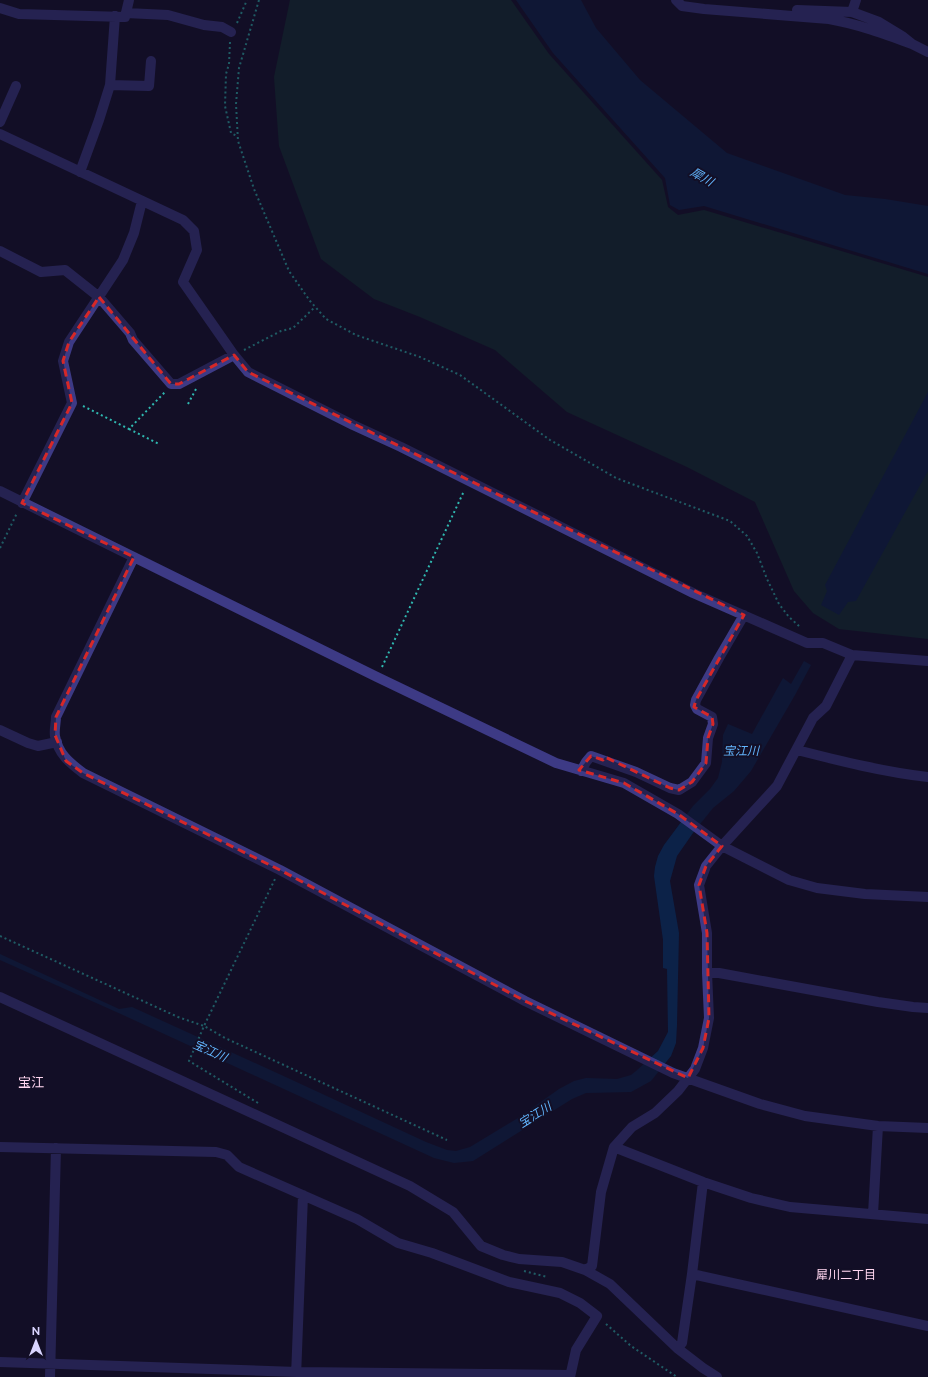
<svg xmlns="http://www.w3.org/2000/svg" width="928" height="1377" font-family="Raleway,'Noto Sans JP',sans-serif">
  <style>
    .green { fill: #12302f }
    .water { fill: #0c2248 }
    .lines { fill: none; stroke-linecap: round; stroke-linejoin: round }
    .path { stroke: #2fb8b0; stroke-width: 2; stroke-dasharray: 2 3; stroke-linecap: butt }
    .minor { stroke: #3d3a85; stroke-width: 10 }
    .marked { fill: none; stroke: #d62828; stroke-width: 3; stroke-dasharray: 8 5; stroke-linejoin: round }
    .labels { text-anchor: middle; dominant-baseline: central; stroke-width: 4; stroke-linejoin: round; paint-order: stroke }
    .water-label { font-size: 12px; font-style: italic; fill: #62b6ff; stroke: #130f26 }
    .neighbourhood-label { font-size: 12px; fill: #ffd6f0; stroke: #130f26 }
    .quarter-label { font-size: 13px; fill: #ffd6f0; stroke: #130f26 }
  </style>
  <rect width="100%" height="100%" fill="#130f26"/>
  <!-- green -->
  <path class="green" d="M290,0h221l38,54 113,126 6,27 10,8 26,-5 224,67v362l-89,-10 -26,-16 -19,-22 -39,-89 -68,-35 -120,-55 -72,-62 -75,-33 -46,-18 -53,-40 -42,-113 -5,-69z"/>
  <!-- water -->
  <path class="water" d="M516,0h65l15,28 44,52 87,73 118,42 40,4 43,7v68l-224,-68 -25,4 -9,-5 -5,-27 -112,-125z
    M928,392v79l-72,130 -8,1 -9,13 -18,-10 6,-14 -2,-6z
    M804,661l7,4 -16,30 -44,76 -17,20 -21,17 -20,25 -16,23 -7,25 9,52 -2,92 -1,18 -5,13 -20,25 -20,11 -45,1 -14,6 -99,62 -19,2 -20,-5 -311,-143 -123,-55v-6l119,55 13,-2 158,72 136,63 21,8 9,1 14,-4 48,-29 41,-29 15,-8 12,-3 31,1 14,-4 5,-4 22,-20 10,-19 -1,-63 -4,-1v-28l-9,-64 1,-9 3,-11 6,-11 29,-39 17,-17 8,-11 4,-16 1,-27 5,-11 24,10 31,-56 8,6z"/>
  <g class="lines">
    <!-- path -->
    <path class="path" d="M259,0l-20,68 -3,36 2,37 16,48 35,82 21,30 16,18 30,16 64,22 40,18 90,65 66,38 114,43 17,15 10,17 10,26 12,25 10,13 10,9
      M237,23l10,-23
      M230,42l-1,22 -3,10 -1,32 6,27 6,3
      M244,350l37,-19 12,-3 22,-21
      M188,404l8,-15
      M83,406l46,23 36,-37
      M129,429l30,15
      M0,548l17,-35
      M382,667l82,-176
      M0,936l178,81 26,9 21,12 222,102
      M258,1103l-69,-42 15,-35 71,-147
      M524,1271l23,6
      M606,1324l25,22 46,31"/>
    <!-- minor -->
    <path class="minor" d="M676,0l6,6 22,3 125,10c29,5 56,15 83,25
      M0,8l19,6 106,3 4,-17
      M797,10l55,2 27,10 23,14 10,8 16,8
      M852,12l4,-12
      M126,13l42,2 36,10 18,2 9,5
      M110,85l39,1 2,-25
      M0,122l16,-36
      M0,134l183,86 11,11 3,19 -14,32 51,73 14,17 105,53 48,22 292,146 114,50h16l29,12 76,6
      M80,172l19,-52 11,-35 5,-69
      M0,251l41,21 24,-2 34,27 31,36 3,7 38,44h8l55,-29
      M0,491l377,186 179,86 68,20 54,31 44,32 67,34 28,8 48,6 63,3
      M22,503l50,-100 -9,-42 6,-19 54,-82 11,-27 8,-32
      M134,557l-78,160c0,6 -2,13 -1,19 3,18 15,27 28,37l197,97 245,131 148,72 87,31 45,12 73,10 50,2
      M0,730l28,13 10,3 19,-4
      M797,750c43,11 87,22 131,27
      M581,771l5,-9 5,-6 45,16 34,16 9,2 13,-8 14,-19 2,-25 5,-14 -1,-7 -15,-8 -2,-4 1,-5 23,-42 25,-43
      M707,973h12l159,29 35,5 15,1
      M0,997l410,189 43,26 28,34 22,9 16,4 43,3 23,8 25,14 67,64 26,20 14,9
      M0,1147l216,5 11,3 12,12 118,52 41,24 34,10 77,29 51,11 20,10 17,13 -21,34 -6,27
      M614,1147l89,35 48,16 39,9 138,12
      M873,1214l5,-88
      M585,1270l7,-4 9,-74 13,-45 18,-20 23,-14 23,-22 17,-22 8,-21 6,-30 -2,-45v-40l-8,-48 7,-19 16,-20 55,-60 36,-68 13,-12 26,-51
      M692,1274l236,52
      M677,1348l5,-5 10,-69 11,-92
      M0,1362l297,10 273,3
      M50,1377l6,-229
      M296,1377l7,-182"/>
  </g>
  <!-- marked area -->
  <path d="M0 0H928V1377H0ZM99,297l72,87h8l55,-29 14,17 496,243 -48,85 -2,7 18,10 1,7 -5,14 -2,25 -14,19 -13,8 -9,-2 -65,-31 -2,3 -12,-4 -12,14 45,13 54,31 44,32 -16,20 -7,19 8,48 2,85 -6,30 -15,30 -163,-77 -245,-131 -197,-97 -17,-12 -11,-26 1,-18 78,-160 -112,-54 50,-100 -9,-42 6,-19z" fill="#130f26" fill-opacity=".55" fill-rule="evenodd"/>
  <path class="marked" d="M99,297l72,87h8l55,-29 14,17 496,243 -48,85 -2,7 18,10 1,7 -5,14 -2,25 -14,19 -13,8 -9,-2 -65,-31 -2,3 -12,-4 -12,14 45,13 54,31 44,32 -16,20 -7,19 8,48 2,85 -6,30 -15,30 -163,-77 -245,-131 -197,-97 -17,-12 -11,-26 1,-18 78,-160 -112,-54 50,-100 -9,-42 6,-19z"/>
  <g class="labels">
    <!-- water labels -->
    <g class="water-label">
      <text transform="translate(702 177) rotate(30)">犀川</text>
      <text x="741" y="751">宝江川</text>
      <text transform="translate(210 1051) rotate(24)">宝江川</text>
      <text transform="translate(535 1115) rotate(-32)">宝江川</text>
    </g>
    <!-- neighbourhood labels -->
    <g class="neighbourhood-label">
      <text x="846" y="1275">犀川二丁目</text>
    </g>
    <!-- quarter labels -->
    <g class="quarter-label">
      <text x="31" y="1082">宝江</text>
    </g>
  </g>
  <!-- north arrow -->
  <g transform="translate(36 1341)" stroke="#130f26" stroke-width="3" paint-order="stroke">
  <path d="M0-3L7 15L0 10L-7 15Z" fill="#d9d4ff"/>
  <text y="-6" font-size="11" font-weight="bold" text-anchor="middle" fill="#d9d4ff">N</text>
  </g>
</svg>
